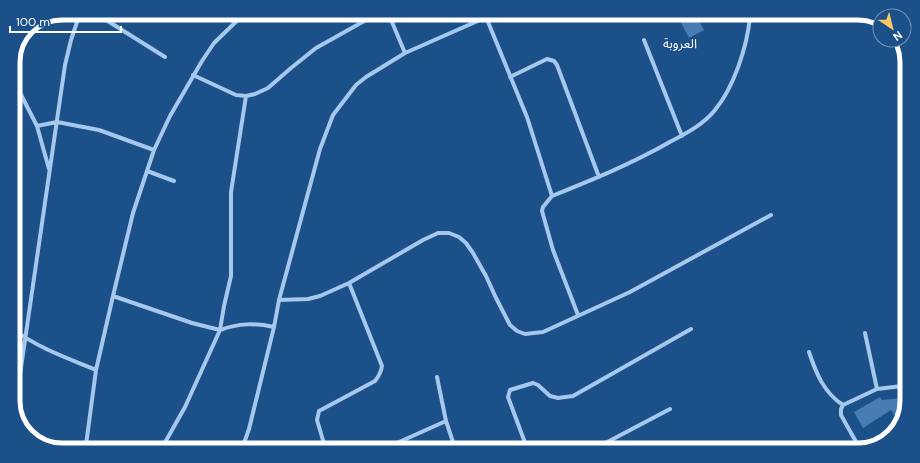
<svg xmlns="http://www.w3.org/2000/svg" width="920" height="463" font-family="'DM Sans','Noto Sans Arabic',sans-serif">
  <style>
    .building { fill: #487cb3 }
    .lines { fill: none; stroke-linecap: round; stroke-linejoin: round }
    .street { stroke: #a5c8ec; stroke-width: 4 }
    .labels { text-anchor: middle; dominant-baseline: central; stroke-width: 3.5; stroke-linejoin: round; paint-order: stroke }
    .neighbourhood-label { font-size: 13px; fill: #fff; stroke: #1b5089 }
    .rim { fill: none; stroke: #fff; stroke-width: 5 }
  </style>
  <rect width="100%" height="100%" fill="#1b5089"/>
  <!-- building -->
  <path class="building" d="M678,17h19l7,13 -15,8z
    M880,397l2,3 20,-2v24l-2,3 -9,-15 -28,18 -9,-16z"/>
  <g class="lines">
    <!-- street -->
    <path class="street" d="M95,13l70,44
      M244,14l-30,29 -12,18 -32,55 -16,34 -21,63 -20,83 79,27 28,7 4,-24 7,-30v-84l15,-96
      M389,15l16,38
      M625,16v2
      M486,17l41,100 25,79 -9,11 -1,4 11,39 25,65
      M644,40l38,96
      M193,75l43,20 10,1 9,-2 13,-6 23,-20 25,-20 59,-33
      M510,77l37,-18 7,2 3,4 42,112
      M13,79l24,47 12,43
      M37,126l20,-4 42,8 55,20
      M147,171l27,10
      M552,196c40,-16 79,-32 116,-53 17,-9 35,-18 47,-33 19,-23 32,-63 35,-93
      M279,300l29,-1 12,-3 29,-13 74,-43 15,-7h11l10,4 7,6 7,10 13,23 10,22 14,27 7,6 8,3 18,-2 87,-40 141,-77
      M13,329c25,19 54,29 83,41
      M865,333l12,56
      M809,352c7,21 15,41 34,53
      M437,377l9,44 9,27
      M15,409l50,-344 6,-25 9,-27
      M86,445l10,-75 17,-74
      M163,446l22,-39 35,-77c19,-7 35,-7 54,-3
      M243,446l6,-17 25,-102 5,-27 41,-151 13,-34 23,-30 10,-8 39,-24 84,-37
      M325,447l-8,-27 2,-9 56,-30c4,-5 6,-8 7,-15l-33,-83
      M388,447l58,-26
      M527,448l-19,-51 2,-7 23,-7 5,2 12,11 8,2 15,-2 118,-67
      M596,448l74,-39
      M860,449l-19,-34v-6l2,-4 34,-16 25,-3"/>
  </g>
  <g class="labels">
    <!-- neighbourhood labels -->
    <g class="neighbourhood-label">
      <text x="680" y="43">العروبة</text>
    </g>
  </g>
  <!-- crop -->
  <path d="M0 0H920V463H0ZM62 20H858A42 42 0 0 1 900 62V401A42 42 0 0 1 858 443H62A42 42 0 0 1 20 401V62A42 42 0 0 1 62 20Z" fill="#1b5089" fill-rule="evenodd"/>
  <path class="rim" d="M62 20H858A42 42 0 0 1 900 62V401A42 42 0 0 1 858 443H62A42 42 0 0 1 20 401V62A42 42 0 0 1 62 20Z"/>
  <!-- north arrow -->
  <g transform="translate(892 28) rotate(145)"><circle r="19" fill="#1b5089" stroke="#7696b8"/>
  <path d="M0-3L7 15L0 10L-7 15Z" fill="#feca62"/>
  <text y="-6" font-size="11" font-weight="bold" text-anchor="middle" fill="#ffffff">N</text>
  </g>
  <!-- scale -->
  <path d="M10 26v6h111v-6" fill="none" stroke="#ffffff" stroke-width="2"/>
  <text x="16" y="26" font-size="12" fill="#ffffff" stroke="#1b5089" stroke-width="3" paint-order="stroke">100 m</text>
</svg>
